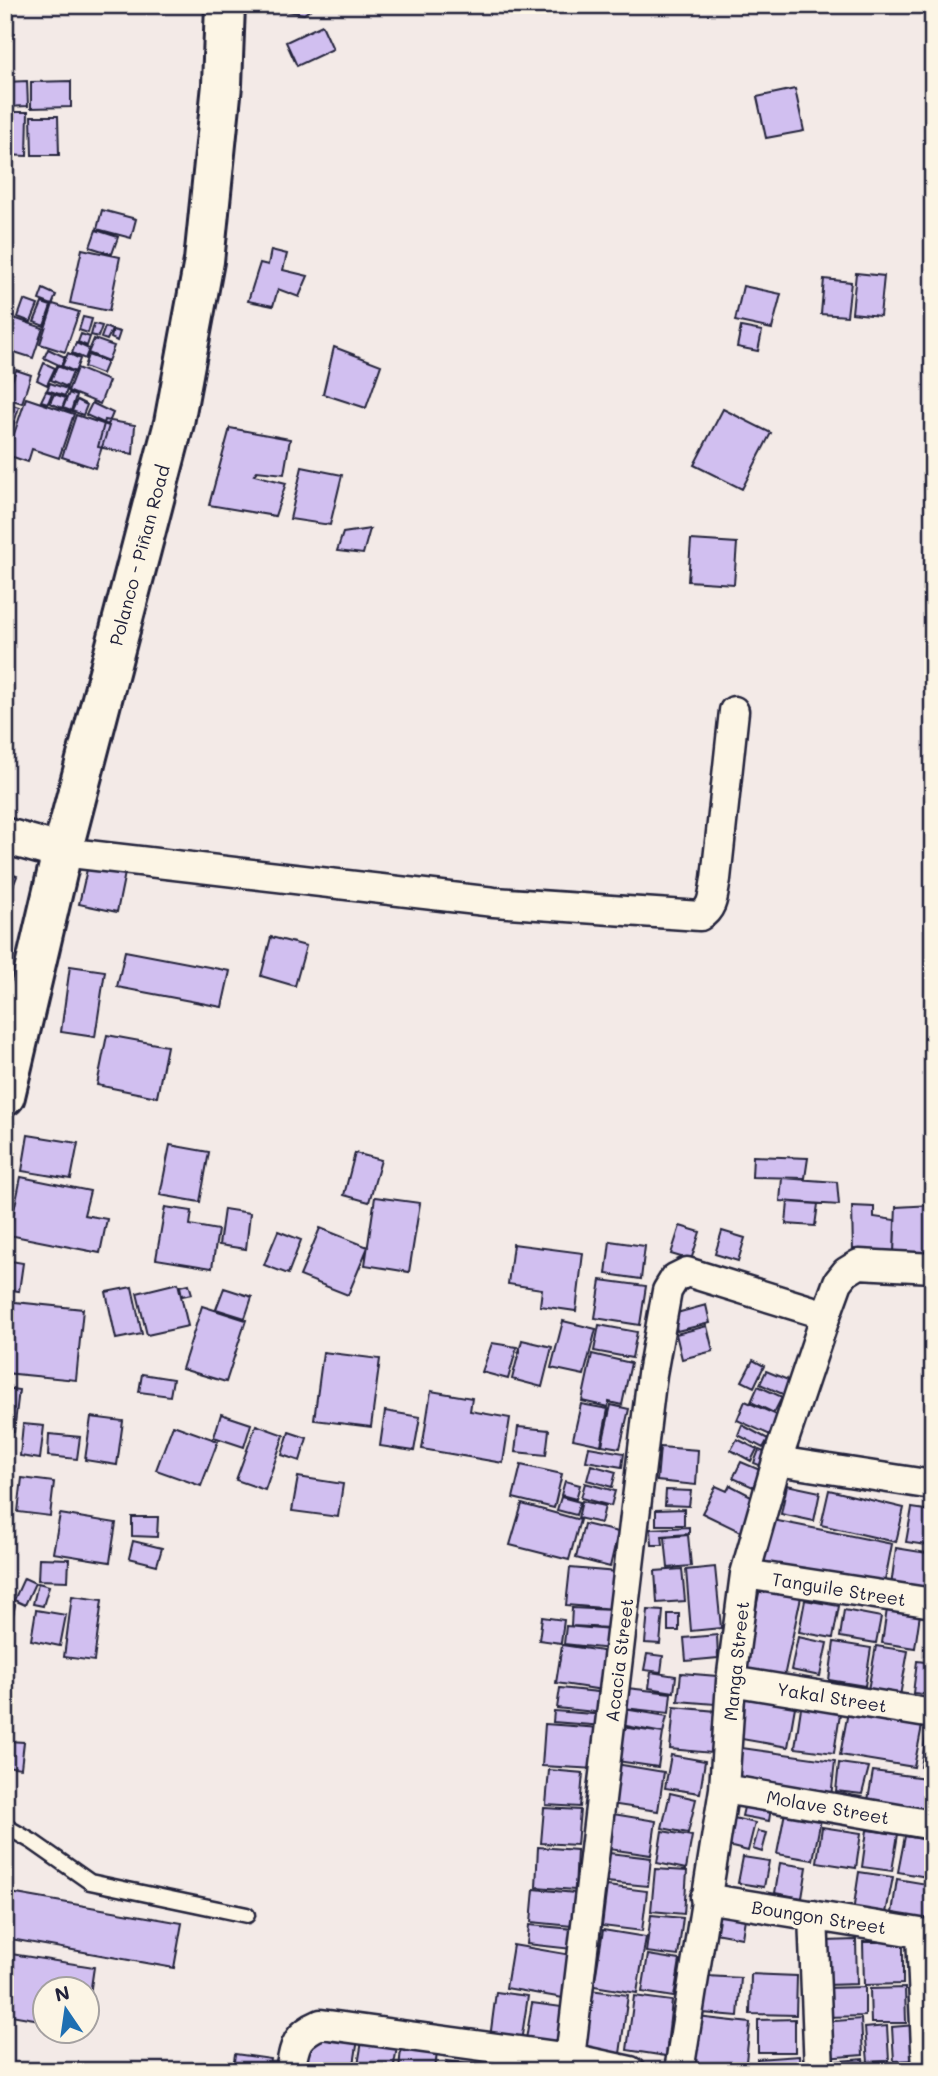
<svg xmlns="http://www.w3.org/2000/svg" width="938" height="2076" font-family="Mali,sans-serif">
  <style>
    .building { fill: #d1bff0; stroke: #22223b; stroke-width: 2 }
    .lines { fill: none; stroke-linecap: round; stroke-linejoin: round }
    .service-casing { stroke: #22223b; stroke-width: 19 }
    .minor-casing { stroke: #22223b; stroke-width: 33 }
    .tertiary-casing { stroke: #22223b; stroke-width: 40 }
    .secondary-casing { stroke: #22223b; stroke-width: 44 }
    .service { stroke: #fcf5e5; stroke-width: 14 }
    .minor { stroke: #fcf5e5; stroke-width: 28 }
    .tertiary { stroke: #fcf5e5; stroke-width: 35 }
    .secondary { stroke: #fcf5e5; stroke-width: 38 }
    .labels { text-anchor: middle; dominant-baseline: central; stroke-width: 7; stroke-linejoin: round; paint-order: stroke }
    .street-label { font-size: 18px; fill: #22223b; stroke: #fcf5e5 }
  </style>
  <rect width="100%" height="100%" fill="#f3eae7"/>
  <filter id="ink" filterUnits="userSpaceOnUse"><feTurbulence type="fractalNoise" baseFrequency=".0143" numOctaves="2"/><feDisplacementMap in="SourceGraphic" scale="14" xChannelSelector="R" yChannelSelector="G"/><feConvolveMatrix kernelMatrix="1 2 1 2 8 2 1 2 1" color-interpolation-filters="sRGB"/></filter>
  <g filter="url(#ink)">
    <!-- building -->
    <path class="building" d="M5,5h3v25h-3z
      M277,5h40l-13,9 -22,-4z
      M322,25l11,24 -36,17 -11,-24z
      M27,81l1,25 -23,1v-25z
      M71,81v26l-40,1v-26z
      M795,89l9,42 -38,7 -9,-41z
      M5,112h23l-1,44 -22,-1z
      M31,116h27l1,39h-27z
      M102,210l34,9 -5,19 -34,-9z
      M96,230l22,7 -6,17 -22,-7z
      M82,249l38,8 -11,54 -39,-8z
      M271,250l16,4 -4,16 25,6 -9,21 -21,-8 -5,17 -25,-5 12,-38 8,2z
      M856,273l28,3 -4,40 -28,-3z
      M824,279l27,3 -4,34 -26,-2z
      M743,286l38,8 -9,35 -37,-8z
      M43,289l13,6 -4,10 -13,-5z
      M24,300l14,5 -7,17 -13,-5z
      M42,303l9,3 -7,20 -10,-4z
      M53,304l26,8 -14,40 -25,-8z
      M5,306l9,3 -6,17 -3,-1z
      M83,317l9,2 -4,14 -9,-3z
      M14,318l29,10 -10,30 -28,-9z
      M94,324l8,2 -4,11 -7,-2z
      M105,327l7,3 -5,10 -6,-2z
      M741,327l21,4 -4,20 -21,-4z
      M113,330l7,2 -3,9 -6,-3z
      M81,334l9,3 -3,9 -9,-4z
      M94,339l20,7 -6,15 -20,-8z
      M76,343l13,6 -4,10 -13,-6z
      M334,347l47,18 -15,43 -43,-14z
      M48,349l17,8 -4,9 -17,-8z
      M68,353l12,6 -5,13 -13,-6z
      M88,355l19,7 -5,12 -18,-7z
      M5,363l9,3 -9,25z
      M44,363l11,5 -8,17 -10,-5z
      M57,366l16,6 -6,15 -16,-7z
      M77,368l32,13 -9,23 -32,-13z
      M16,370l15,5 -9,28 -16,-5z
      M50,383l17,6 -2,7 -18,-6z
      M46,391l6,2 -4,10 -7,-2z
      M69,393l7,3 -5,15 -8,-3z
      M54,394l12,4 -4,10 -12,-5z
      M26,398l48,16 -15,44 -27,-9 -4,13 -21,-7z
      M77,400l10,5 -4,10 -11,-4z
      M5,403l14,4 -13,42 -1,-1z
      M92,403l21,10 -5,12 -22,-10z
      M723,409l48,24 -29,56 -48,-24z
      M76,415l33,11 -14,42 -33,-11z
      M105,420l30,5 -2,29 -35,-7z
      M230,428l60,11 -6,35 -27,-3 -3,4 32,8 -11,33 -66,-11z
      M302,467l40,8 -12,50 -40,-6z
      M370,529l-7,25 -26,-3 6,-18z
      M691,540l46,3 -3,41 -46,-3z
      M88,865l37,8 -8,39 -38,-8z
      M5,872l12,4 -12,31z
      M271,937l35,9 -11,40 -34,-10z
      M125,951l105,20 -8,36 -105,-20z
      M70,966l35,5 -10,66 -34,-5z
      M107,1035l60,11 -10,51 -60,-12z
      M28,1135l50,8 -7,36 -49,-8z
      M170,1145l39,7 -9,50 -40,-7z
      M355,1153l26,7 -12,42 -25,-7z
      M753,1156l55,2 -3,20 -53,-1z
      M21,1177l69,14 -6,24 23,4 -7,34 -91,-18z
      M782,1178l55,4 2,23 -59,-4z
      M375,1197l45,6 -11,69 -44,-7z
      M788,1202l30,2 -3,22 -29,-2z
      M933,1205l-1,50 -38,-2 2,-46z
      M852,1206l22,1v10l21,3 -1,33 -41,-1z
      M165,1207l27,4 -2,14 28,5 -6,38 -56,-9z
      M224,1209l26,4 -4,36 -27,-4z
      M680,1226l20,6 -9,28 -20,-6z
      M320,1228l48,19 -20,48 -48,-19z
      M278,1231l23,9 -13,34 -24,-9z
      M722,1231l23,7 -7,23 -23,-7z
      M610,1241l35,5 -4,33 -35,-5z
      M513,1244l70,9 -7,58 -36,-5 2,-17 -34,-5z
      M5,1260l18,3 -4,28 -14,-2z
      M601,1280l45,6 -6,39 -45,-7z
      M178,1283l10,43 -41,9 -10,-42z
      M189,1284l3,10 -10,2 -2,-10z
      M132,1287l10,47 -26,5 -10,-47z
      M224,1288l28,9 -7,21 -29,-9z
      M5,1301l78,8 -7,71 -71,-7z
      M706,1305l4,18 -33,8 -4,-17z
      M202,1306l44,14 -20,62 -44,-13z
      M563,1321l33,8 -12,46 -33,-7z
      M599,1325l38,7 -5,26 -38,-7z
      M707,1326l6,25 -31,8 -6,-25z
      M522,1340l30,7 -10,40 -30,-8z
      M492,1343l25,4 -9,32 -26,-7z
      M323,1352l57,7 -9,68 -57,-7z
      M592,1354l39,9 -9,42 -13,-3 -1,5 -26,-6z
      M753,1360l11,6 -10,21 -12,-6z
      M766,1371l27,11 -6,14 -27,-12z
      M142,1374l31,5 -3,17 -31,-4z
      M758,1386l24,11 -8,16 -23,-11z
      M5,1388l14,2 -5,42 -9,-1z
      M431,1391l41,7 -2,13 40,7 -7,45 -81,-14z
      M745,1401l41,18 -9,19 -40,-18z
      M581,1404l27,5 -7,36 -28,-6z
      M611,1405l18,4 -9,39 -18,-3z
      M385,1411l35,6 -6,34 -34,-5z
      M221,1414l30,10 -7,23 -30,-10z
      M91,1417l32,4 -6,44 -32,-5z
      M23,1424l21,2 -4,33 -20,-3z
      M173,1425l45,16 -17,45 -45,-16z
      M256,1425l28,10 -19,55 -29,-10z
      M742,1425l26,14 -5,9 -25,-13z
      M518,1427l31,3 -3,25 -31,-3z
      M289,1432l18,6 -7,23 -18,-6z
      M49,1434l31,3 -3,22 -29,-3z
      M737,1439l20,10 -6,12 -20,-11z
      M589,1447l35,6 -2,14 -36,-6z
      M660,1447l38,3 -2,35 -39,-4z
      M759,1450l10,4 -5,13 -10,-4z
      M741,1462l19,8 -7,17 -20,-9z
      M521,1465l41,9 -8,34 -41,-10z
      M591,1465l25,7 -4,15 -25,-7z
      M298,1477l45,7 -5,33 -46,-6z
      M22,1478l32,4 -4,34 -32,-4z
      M565,1481l15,4 -4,14 -15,-4z
      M585,1483l30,8 -4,15 -30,-8z
      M730,1485l27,14 -16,33 -39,-19 14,-27 11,5z
      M787,1485l33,7 -6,29 -33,-7z
      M666,1490l25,1 -2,15 -24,-1z
      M829,1490l75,18 -8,34 -75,-17z
      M561,1497l19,5 -4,13 -19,-5z
      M582,1501l23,5 -4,17 -23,-5z
      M522,1504l58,16 -11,40 -59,-15z
      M912,1508l21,3v35l-27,-4z
      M684,1509v16h-28v-15z
      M60,1514l56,9 -6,39 -57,-9z
      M132,1517h26l-1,20 -25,-1z
      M773,1520l119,24 -8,42 -120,-24z
      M584,1524l34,8 -8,35 -34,-9z
      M689,1527v7l-27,2 1,9h-11l-1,-16z
      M688,1535l3,31 -23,2 -3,-31z
      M133,1541l29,7 -5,17 -28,-7z
      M896,1548l37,6v38l-42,-6z
      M39,1558l30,1 -1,22 -30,-1z
      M715,1567l6,61 -30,3 -5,-61z
      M570,1568l47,4 -3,37 -48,-4z
      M682,1569l3,32 -28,2 -2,-32z
      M24,1578l11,5 -10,22 -11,-5z
      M38,1583l11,3 -6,20 -10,-2z
      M761,1583l41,9 -18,85 -40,-9z
      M72,1596l30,4 -8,61 -30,-4z
      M805,1600l34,6 -6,32 -34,-6z
      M5,1603l10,2 -7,35h-3z
      M572,1608l39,2v18l-40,-2z
      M887,1609l33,5 -5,34 -33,-5z
      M36,1610l30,5 -6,31 -29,-6z
      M648,1610l15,1 -3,33 -15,-1z
      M844,1610l37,7 -5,26 -36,-6z
      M668,1614h11v17h-11z
      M542,1617l22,3 -3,23 -22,-3z
      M928,1622h5v35l-9,-1z
      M566,1626l45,4 -1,19 -46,-5z
      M717,1635l1,23 -32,3 -2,-23z
      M798,1637l29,6 -7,33 -29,-6z
      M834,1642l37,6 -6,38 -36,-6z
      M562,1645l47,7 -6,38 -47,-7z
      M876,1646l32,5 -8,45 -32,-6z
      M647,1654l16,2 -2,16 -17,-2z
      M917,1661l16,2v32l-20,-2z
      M651,1672l25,4 -2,16 -25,-4z
      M681,1673l36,3 -2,28 -37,-3z
      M560,1688l47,5 -3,20 -47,-5z
      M627,1688l44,5 -2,20 -45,-5z
      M744,1693l52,8 -8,46 -52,-9z
      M802,1701l39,6 -7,46 -39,-5z
      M674,1707l42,4 -4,42 -42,-4z
      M624,1709l43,7 -4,17 -42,-8z
      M554,1711l51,4 -1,11 -51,-4z
      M848,1712l74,14 -8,41 -74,-12z
      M545,1724l55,4 -3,41 -55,-3z
      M622,1727l41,6 -5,34 -41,-6z
      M927,1729l6,1v39l-12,-2z
      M8,1741l16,1 -3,26 -16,-2z
      M742,1748l93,13 -4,36 -93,-15z
      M671,1755l34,6 -5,32 -35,-5z
      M839,1763l30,4 -7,27 -26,-3z
      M616,1764l48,8 -6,39 -48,-7z
      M549,1770l34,3 -3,34 -34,-2z
      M873,1771l60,8v36l-66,-9z
      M670,1793l26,6 -8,34 -26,-5z
      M745,1803l26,5 -2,13 -27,-5z
      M544,1808l36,2 -3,35 -36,-2z
      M785,1812l36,7 -8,41 -36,-6z
      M607,1813l49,8 -5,34 -49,-7z
      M730,1817l25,6 -7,28 -24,-6z
      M822,1827l39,6 -5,35 -39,-6z
      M867,1830l31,4 -6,37 -30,-4z
      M662,1831l30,5 -6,33 -29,-6z
      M758,1831l9,2 -5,19 -9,-3z
      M905,1836l28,5v37l-35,-6z
      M538,1847l39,3 -2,40 -39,-3z
      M609,1853l42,5 -3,28 -42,-4z
      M743,1857l26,4 -5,26 -26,-4z
      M780,1863l27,4 -5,31 -27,-5z
      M655,1869l32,2 -3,43 -33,-3z
      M859,1872l34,5 -8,41 -32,-6z
      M897,1879l36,6 -1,41 -41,-6z
      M607,1886l40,5 -5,40 -40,-5z
      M534,1889l41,4 -3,33 -41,-4z
      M5,1892l177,31 -8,45 -169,-30z
      M713,1907l33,5 -4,26 -33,-6z
      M651,1915l32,3 -5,38 -32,-4z
      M529,1925l45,4 -2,20 -45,-5z
      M603,1930l43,7 -9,56 -43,-7z
      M856,1940l1,44 -31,1 -1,-44z
      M863,1942h40v42l-39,1z
      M513,1945l64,11 -8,43 -63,-11z
      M5,1953l89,14 -6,41v-20h-42v33l-41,-7z
      M648,1955l32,5 -6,37 -32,-5z
      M751,1974l46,2 -1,39 -46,-1z
      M707,1976l34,2 -3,38 -35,-3z
      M865,1987v29l-40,1 -1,-29z
      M905,1988l1,35h-35l-1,-34z
      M590,1990l38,5 -8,59 -37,-5z
      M496,1992l32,4 -7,46 -31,-4z
      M634,1996l38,5 -6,55 -39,-6z
      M532,2003l30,4 -5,37 -31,-5z
      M697,2017l53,6 -5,48 -53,-1z
      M795,2019v33h-37v-32z
      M861,2019l2,36 -39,3 -2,-36z
      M915,2025l3,35 -24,1 -2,-34z
      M887,2026l2,35 -21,1 -3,-34z
      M309,2032l49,7 -5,32h-50z
      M362,2041l35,6 -4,24h-36z
      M401,2047l36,4 -2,20h-36z
      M235,2054l36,5 -2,12 -36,-2z
      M799,2056l1,15h-43v-12z
      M863,2059l1,12h-36l-1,-9z
      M483,2060l29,5 -1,6h-30z
      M447,2061l31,5 -1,5h-32z
      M912,2064v7h-43v-4z
      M520,2067l28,4h-29z"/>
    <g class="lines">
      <!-- service casing -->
      <g class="service-casing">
        <path id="service" d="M5,1826l28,16 57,40 157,33"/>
      </g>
      <!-- minor casing -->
      <g class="minor-casing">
        <path id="minor" d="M62,852l432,50 206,14c14,-8 13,-23 16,-37l18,-168
          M777,1461l156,24
          M745,1574l188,29
          M731,1681l202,33
          M724,1789l209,36
          M705,1898l228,37
          M813,1915l6,156
          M921,1934l6,137
          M570,2058l82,-684 15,-83 8,-13 12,-6 139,43
          M290,2071c5,-26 5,-36 31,-47l249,34 60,13
          M679,2071l45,-282 7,-108 14,-107 32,-113 49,-146 12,-33 8,-10 13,-8 74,4"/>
      </g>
      <!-- tertiary casing -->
      <g class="tertiary-casing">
        <path id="tertiary" d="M5,836l57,16"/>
      </g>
      <!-- secondary casing -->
      <g class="secondary-casing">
        <path id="secondary" d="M5,1096l57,-244 112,-429 30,-162 18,-176 3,-80"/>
      </g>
      <!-- service -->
      <use href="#service" class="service"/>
      <!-- minor -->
      <use href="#minor" class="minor"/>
      <!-- tertiary -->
      <use href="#tertiary" class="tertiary"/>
      <!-- secondary -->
      <use href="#secondary" class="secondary"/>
    </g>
  </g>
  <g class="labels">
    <!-- street labels -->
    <g class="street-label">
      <text transform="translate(139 555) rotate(-75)">Polanco - Piñan Road</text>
      <text transform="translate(839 1589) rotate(9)">Tanguile Street</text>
      <text transform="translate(619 1660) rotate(-83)">Acacia Street</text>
      <text transform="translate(736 1661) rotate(-84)">Manga Street</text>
      <text transform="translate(832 1697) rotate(9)">Yakal Street</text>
      <text transform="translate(828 1807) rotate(10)">Molave Street</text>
      <text transform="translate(819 1917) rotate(9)">Boungon Street</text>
    </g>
  </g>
  <!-- margin -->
  <rect width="938" height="2076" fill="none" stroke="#fcf5e5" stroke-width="28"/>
  <rect x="14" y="14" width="910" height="2048" fill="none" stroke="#22223b" stroke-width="2.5" filter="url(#ink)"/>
  <!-- north arrow -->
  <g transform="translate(66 2010) rotate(347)"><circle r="33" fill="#fcf5e5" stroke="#a5a1a1" stroke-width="2"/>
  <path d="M0-5L12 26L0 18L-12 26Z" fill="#1f6fb2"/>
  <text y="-10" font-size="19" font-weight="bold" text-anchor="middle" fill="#22223b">N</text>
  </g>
</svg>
